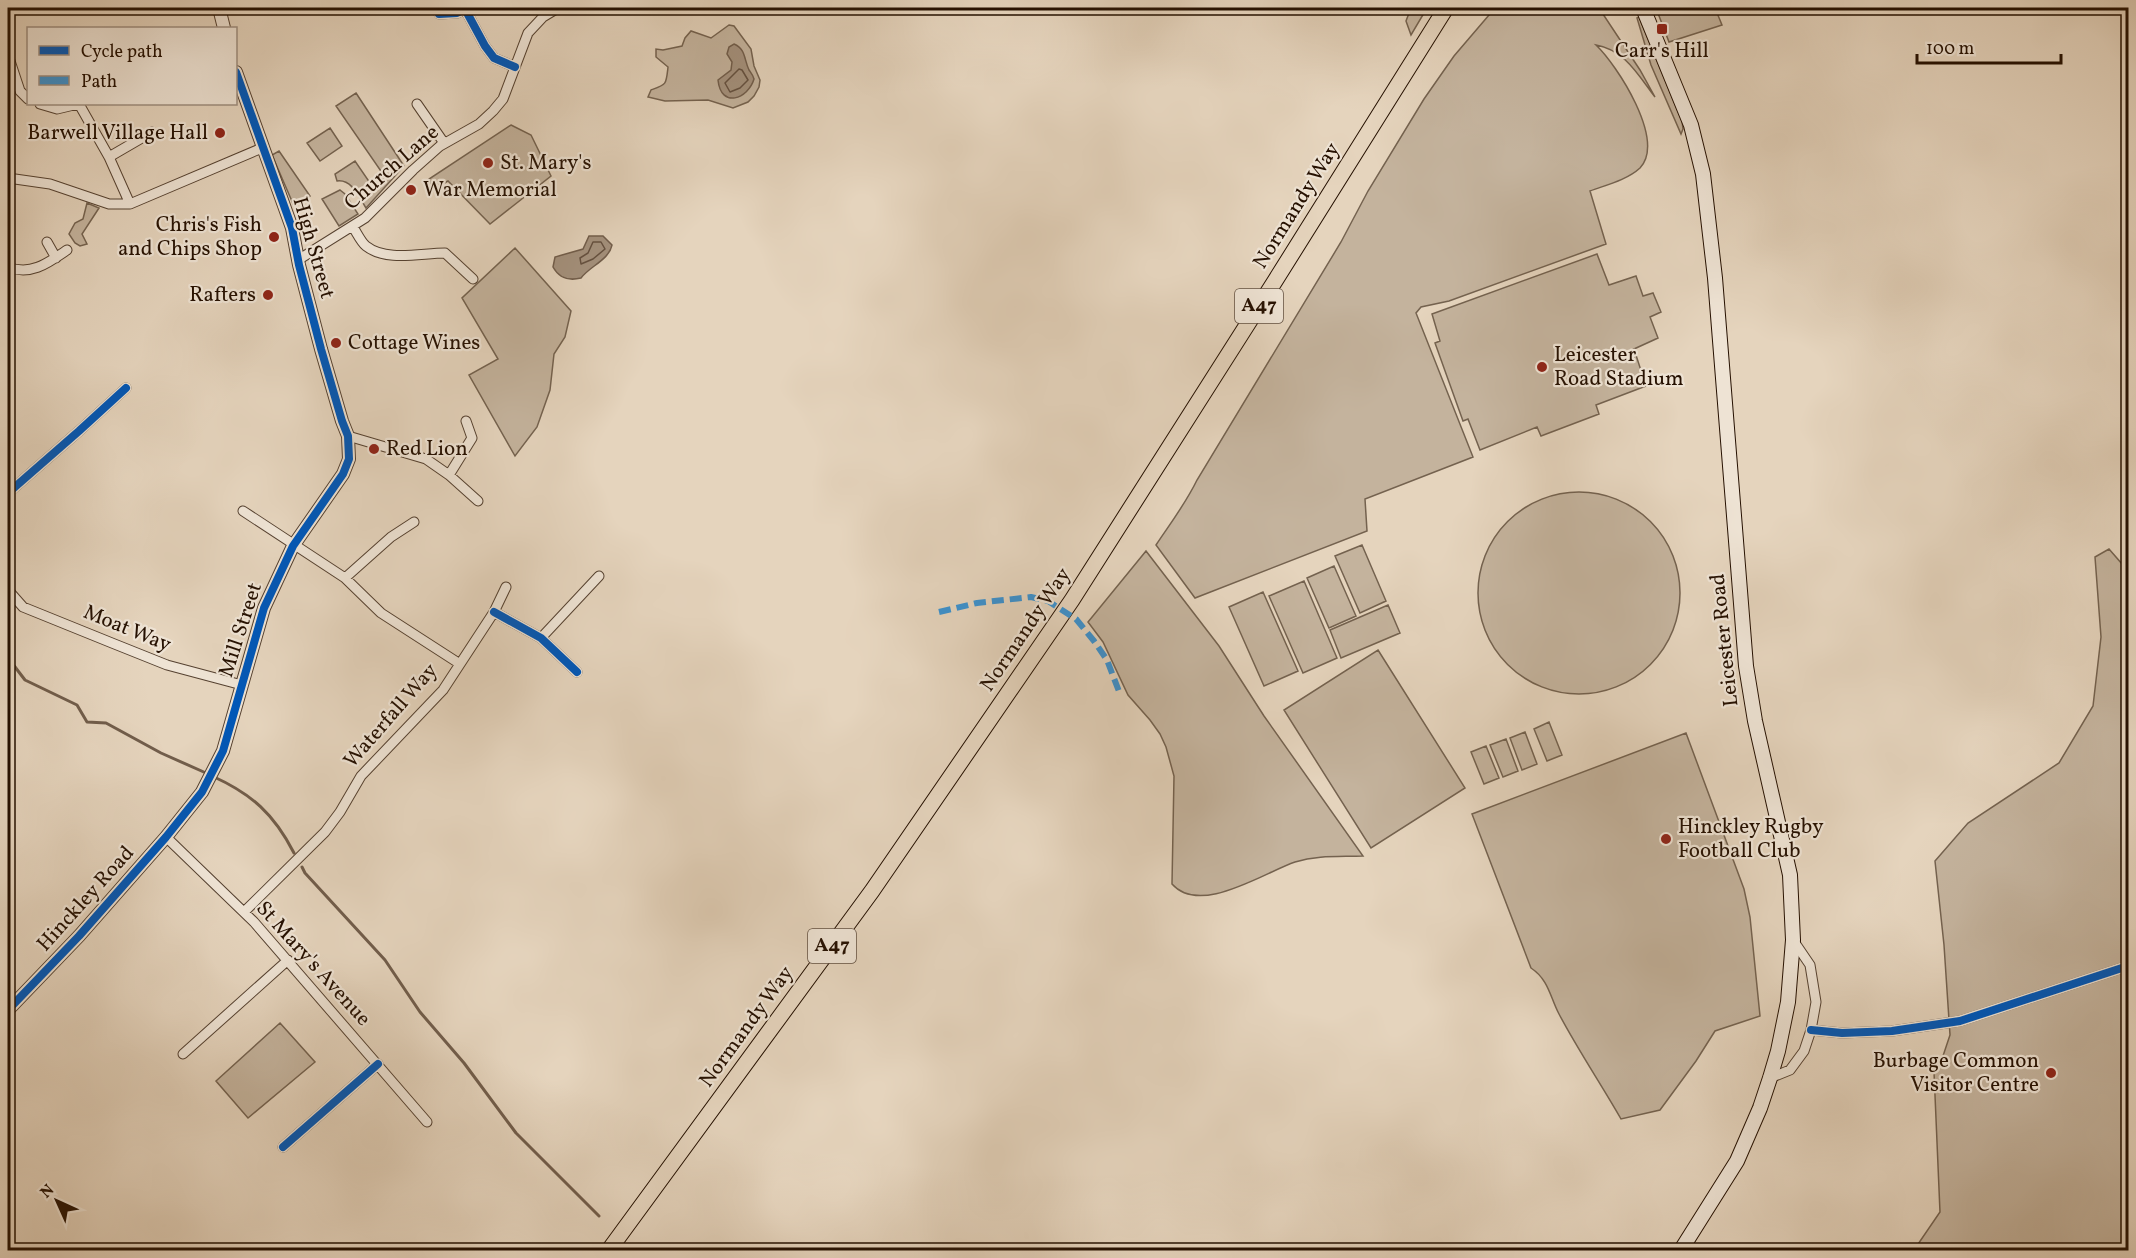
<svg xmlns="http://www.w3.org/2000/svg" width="2136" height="1258" font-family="Vollkorn,serif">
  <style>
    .green { fill: #c4b39d; stroke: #74624f; stroke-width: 1.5 }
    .water { fill: #a4917d; stroke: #715d4b; stroke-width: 1.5 }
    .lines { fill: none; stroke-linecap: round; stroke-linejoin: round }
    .shore { stroke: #64503f; stroke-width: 1.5 }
    .stream { stroke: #715d4b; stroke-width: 3 }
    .minor-casing { stroke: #554130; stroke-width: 11 }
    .tertiary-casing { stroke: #554130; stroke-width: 14 }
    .secondary-casing { stroke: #251001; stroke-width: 16 }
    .primary-casing { stroke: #251001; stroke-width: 17 }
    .minor { stroke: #eee3d4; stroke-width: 9 }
    .tertiary { stroke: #eee3d4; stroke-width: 12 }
    .secondary { stroke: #eee3d4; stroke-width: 14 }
    .primary { stroke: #e5d4bd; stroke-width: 15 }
    .quiet { stroke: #3b92d0; stroke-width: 6; stroke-dasharray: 12 6; stroke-linecap: butt }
    .cycleway-casing { stroke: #eee3d4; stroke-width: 11 }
    .cycleway { stroke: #0057b8; stroke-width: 8 }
    .poi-dot { fill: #8f2418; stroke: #eee3d4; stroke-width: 2 }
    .labels { text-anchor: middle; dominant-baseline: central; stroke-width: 4.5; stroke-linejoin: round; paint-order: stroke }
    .shield { fill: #eee3d4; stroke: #614f40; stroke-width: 1.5 }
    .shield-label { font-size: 20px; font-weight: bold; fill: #251001 }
    .poi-label { font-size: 21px; fill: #251001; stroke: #eee3d4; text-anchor: start }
    .street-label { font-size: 21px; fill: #251001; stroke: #eee3d4 }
  </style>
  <rect width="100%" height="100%" fill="#e5d4bd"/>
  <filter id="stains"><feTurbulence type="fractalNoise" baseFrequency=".00333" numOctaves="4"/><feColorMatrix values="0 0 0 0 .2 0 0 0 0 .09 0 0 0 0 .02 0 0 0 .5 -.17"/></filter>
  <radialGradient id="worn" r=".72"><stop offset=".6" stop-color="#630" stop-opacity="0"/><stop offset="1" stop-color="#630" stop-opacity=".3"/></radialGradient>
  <!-- green -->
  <path class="green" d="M1411,8h16l-16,27 -5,-14z
    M1495,8h104l41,62 15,27c-17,-22 -30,-47 -59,-52 21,20 70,95 44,123 -13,12 -34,17 -50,23l16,53 -157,57 -28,6 -5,6 57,144 -108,42 2,32 -172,67 -39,-53c14,-21 30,-42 41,-65l144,-238 27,-51 56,-92 30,-43z
    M1656,8h59l7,17 -53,17z
    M1639,17l43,104 1,8 -2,5 -30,-69 -14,-47z
    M729,25l5,1 17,23 3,17 6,14 -1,7 -5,9 -6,6 -15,6 -25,-8 -43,1 -17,-4 3,-7c16,-6 15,-5 17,-23l-12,-10v-8l7,1 19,-4 3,-8 6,-7 20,7z
    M356,93l48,73 -38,42c-7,-11 -14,-29 -29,-27l-2,-7 20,-13 15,22 13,-9 -47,-68z
    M511,125l20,10 20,41 -61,48 -42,-43 -14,8 -5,-10z
    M330,128l12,18 -22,15 -13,-18z
    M279,151l31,45 -16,10 -22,-51z
    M340,190l5,4 13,20 -19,12 -17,-27z
    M87,203l12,5 -17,26 5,10 -7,2 -5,-3 -6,-9 6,-11 8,-4z
    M515,248l56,63 -6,26 -11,17 -4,36 -13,37 -22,29 -46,-81 29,-16 -36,-61z
    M1597,254l12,31 27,-9 7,20 10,-3 8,19 -11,5 8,21 -24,11 12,37 -50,19 3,9 -58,22 -4,-9 -57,23 -12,-31 -5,2 -28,-78 5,-2 -8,-27z
    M1478 593a101 101 0 1 1 202 0a101 101 0 1 1-202 0Z
    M1362,545l24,56 -26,12 -25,-57z
    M2109,549l13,15 6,18v668h-214l26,-38 -6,-140 9,-16 7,-21 -6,-90 -9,-84 33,-38 91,-60 34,-57 8,-69 -6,-80z
    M1146,551l73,95 45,70 99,140c-23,1 -45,-1 -68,6 -32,11 -95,54 -123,22l2,-108 -8,-29 -6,-13 -10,-14 -22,-25 -25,-53 -15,-20z
    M1334,566l22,50 -27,12 -22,-50z
    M1304,581l33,77 -34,15 -34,-77z
    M1263,592l35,79 -34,15 -35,-79z
    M1388,605l12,28 -59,25 -11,-28z
    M1378,650l87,138 -94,60 -87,-138z
    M1549,722l13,33 -15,6 -13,-32z
    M1525,732l12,32 -15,6 -12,-32z
    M1686,733l58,156 6,28 10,99 -45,15 -19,30 -36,49 -39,9c-20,-35 -43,-69 -62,-105 -9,-17 -10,-34 -28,-46l-59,-154z
    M1506,739l12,32 -15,6 -13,-32z
    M1486,746l13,32 -15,6 -13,-32z
    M280,1023l35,39 -67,56 -32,-37z"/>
  <!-- water -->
  <path class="water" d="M734,44c12,5 10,16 15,26 2,3 4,5 5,9 -6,20 -33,30 -36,1l13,-10 1,-8 -5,-8 2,-7z
    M589,236h14l9,9c-3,15 -22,21 -31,33 -12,3 -22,0 -28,-11l2,-10 28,-8z"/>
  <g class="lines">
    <!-- shore -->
    <path class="shore" d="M739,69l3,1 6,10 -8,8 -10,4 -5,-9z
      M593,242h8l4,7 -12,10 -12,5 -1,-6 8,-5z"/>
    <!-- stream -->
    <path class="stream" d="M8,662l4,1 13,17 52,25 10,17 19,1 55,30 45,20
      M212,776c40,18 62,38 82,77
      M302,867l3,6 80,87 35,52 44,51 52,70 83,83"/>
    <!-- minor casing -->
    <g class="minor-casing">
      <path id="minor" d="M439,14l18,-1 8,-4 20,37 9,12 21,9
        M8,55l12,36 8,8
        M40,104l17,5 21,-5
        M79,104l30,53 21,47
        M417,104l27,39
        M109,157l43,-25
        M8,178l42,6 59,20h21l132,-56
        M353,227c4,6 8,15 13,19 20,16 55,7 79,7l28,26
        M47,242l9,16
        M298,260l67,-42 48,-48 27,-24 39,-22 14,-13 10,-12 25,-66 15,-16 15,-9
        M8,267c23,9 40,-4 59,-17
        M348,436l78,23 23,16 29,26
        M449,475l23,-37 -6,-17
        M8,493l71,-62 47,-43
        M243,511l102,67 36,35 79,51
        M345,578l46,-41 23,-15
        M8,590l15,17 89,36 55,22 75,20
        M494,612l47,26 36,34
        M541,638l58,-62
        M166,837l88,85 173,200
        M244,912l81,-80 15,-20 21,-36 82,-86 51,-78 12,-25
        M1811,1030l31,3 50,-2 68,-10 168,-55
        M183,1054l105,-94
        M1770,1078l20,-8 14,-19 7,-21 5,-28 -6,-37 -17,-25
        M283,1147l95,-83"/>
    </g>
    <!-- tertiary casing -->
    <g class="tertiary-casing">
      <path id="tertiary" d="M219,8l5,20
        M8,1010l71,-74 87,-99 36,-45 21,-41 41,-143 29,-62 50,-72 6,-15 -1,-23 -6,-15 -21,-72 -22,-84 -7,-37 -56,-156"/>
    </g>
    <!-- secondary casing -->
    <g class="secondary-casing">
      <path id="secondary" d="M1643,8l48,117 12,49 12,104 31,388 9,55 35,154 3,65 -5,62 -10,49 -8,27 -10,30 -23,53 -56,89"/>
    </g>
    <!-- primary casing -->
    <g class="primary-casing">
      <path id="primary" d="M609,1250l263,-359 200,-291 203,-319 171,-273"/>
    </g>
    <!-- minor -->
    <use href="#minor" class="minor"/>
    <!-- tertiary -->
    <use href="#tertiary" class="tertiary"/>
    <!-- secondary -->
    <use href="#secondary" class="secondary"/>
    <!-- primary -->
    <use href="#primary" class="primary"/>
    <!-- quiet -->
    <path class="quiet" d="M939,612l38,-9 54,-6 17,4 28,18 18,22 13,19 13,34"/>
    <!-- cycleway casing -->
    <g class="cycleway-casing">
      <path id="cycleway" d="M439,14l18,-1 8,-4 20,37 9,12 21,9
        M8,493l71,-62 47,-43
        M494,612l47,26 36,34
        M8,1010l71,-74 87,-99 36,-45 21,-41 41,-143 29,-62 50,-72 6,-15 -1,-23 -6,-15 -21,-72 -22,-84 -7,-37 -56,-156
        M1811,1030l31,3 50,-2 68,-10 168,-55
        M283,1147l95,-83"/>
    </g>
    <!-- cycleway -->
    <use href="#cycleway" class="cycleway"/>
  </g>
  <!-- markers -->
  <g class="poi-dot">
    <rect x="1656" y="23" width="12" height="12" rx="3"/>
    <circle cx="220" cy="133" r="6"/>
    <circle cx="488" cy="163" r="6"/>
    <circle cx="411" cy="190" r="6"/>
    <circle cx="274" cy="237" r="6"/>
    <circle cx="268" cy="295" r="6"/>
    <circle cx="336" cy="343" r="6"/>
    <circle cx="1542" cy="367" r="6"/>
    <circle cx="374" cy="449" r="6"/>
    <circle cx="1666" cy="839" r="6"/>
    <circle cx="2051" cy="1073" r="6"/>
  </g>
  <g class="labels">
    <!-- shield labels -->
    <g class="shield">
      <rect x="1235" y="289" width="48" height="34" rx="4.5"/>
      <rect x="808" y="929" width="48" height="34" rx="4.5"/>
    </g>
    <g class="shield-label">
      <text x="1259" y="306">A47</text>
      <text x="832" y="946">A47</text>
    </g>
    <!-- poi labels -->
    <g class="poi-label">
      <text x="1662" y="51" text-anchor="middle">Carr's Hill</text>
      <text x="208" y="133" text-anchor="end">Barwell Village Hall</text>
      <text x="500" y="163">St. Mary's</text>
      <text x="423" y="190">War Memorial</text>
      <text x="262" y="225" text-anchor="end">Chris's Fish<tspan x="262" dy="24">and Chips Shop</tspan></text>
      <text x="256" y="295" text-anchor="end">Rafters</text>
      <text x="348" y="343">Cottage Wines</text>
      <text x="1554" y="355">Leicester<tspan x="1554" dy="24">Road Stadium</tspan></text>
      <text x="386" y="449">Red Lion</text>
      <text x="1678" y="827">Hinckley Rugby<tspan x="1678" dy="24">Football Club</tspan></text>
      <text x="2039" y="1061" text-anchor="end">Burbage Common<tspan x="2039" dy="24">Visitor Centre</tspan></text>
    </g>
    <!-- street labels -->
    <g class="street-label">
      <text transform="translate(392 168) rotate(-41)">Church Lane</text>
      <text transform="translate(1297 206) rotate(-58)">Normandy Way</text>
      <text transform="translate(313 248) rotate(74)">High Street</text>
      <text transform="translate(127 629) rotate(22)">Moat Way</text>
      <text transform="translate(241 630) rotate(-72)">Mill Street</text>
      <text transform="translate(1026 630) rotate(-56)">Normandy Way</text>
      <text transform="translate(1725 640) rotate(-96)">Leicester Road</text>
      <text transform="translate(391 716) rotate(-49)">Waterfall Way</text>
      <text transform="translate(86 899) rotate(-48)">Hinckley Road</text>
      <text transform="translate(313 964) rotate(48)">St Mary's Avenue</text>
      <text transform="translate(747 1027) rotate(-54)">Normandy Way</text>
    </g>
  </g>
  <!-- margin -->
  <rect width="2136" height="1258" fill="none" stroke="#e5d4bd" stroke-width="30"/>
  <rect x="9" y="9" width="2118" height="1240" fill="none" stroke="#251001" stroke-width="3"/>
  <rect x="15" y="15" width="2106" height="1228" fill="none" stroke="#251001" stroke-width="1.5"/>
  <!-- legend -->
  <rect x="27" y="27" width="210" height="78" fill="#eee3d4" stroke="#9e8f80" stroke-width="1.5"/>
  <rect x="39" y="46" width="30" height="9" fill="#0057b8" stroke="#9e8f80" stroke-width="1.5"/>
  <text x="81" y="57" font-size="18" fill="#251001">Cycle path</text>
  <rect x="39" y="76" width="30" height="9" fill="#3b92d0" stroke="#9e8f80" stroke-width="1.5"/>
  <text x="81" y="87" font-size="18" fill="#251001">Path</text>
  <!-- north arrow -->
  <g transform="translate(57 1201) rotate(315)" stroke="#eee3d4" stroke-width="4.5" paint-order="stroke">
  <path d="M0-4.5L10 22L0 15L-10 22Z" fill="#251001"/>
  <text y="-9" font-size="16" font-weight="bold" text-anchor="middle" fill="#251001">N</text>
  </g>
  <!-- scale -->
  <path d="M1917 54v9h144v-9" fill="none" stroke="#251001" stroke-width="3"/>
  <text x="1926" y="54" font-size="18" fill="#251001" stroke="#eee3d4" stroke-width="4.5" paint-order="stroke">100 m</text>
  <rect width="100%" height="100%" filter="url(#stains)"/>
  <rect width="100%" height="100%" fill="url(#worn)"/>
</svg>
